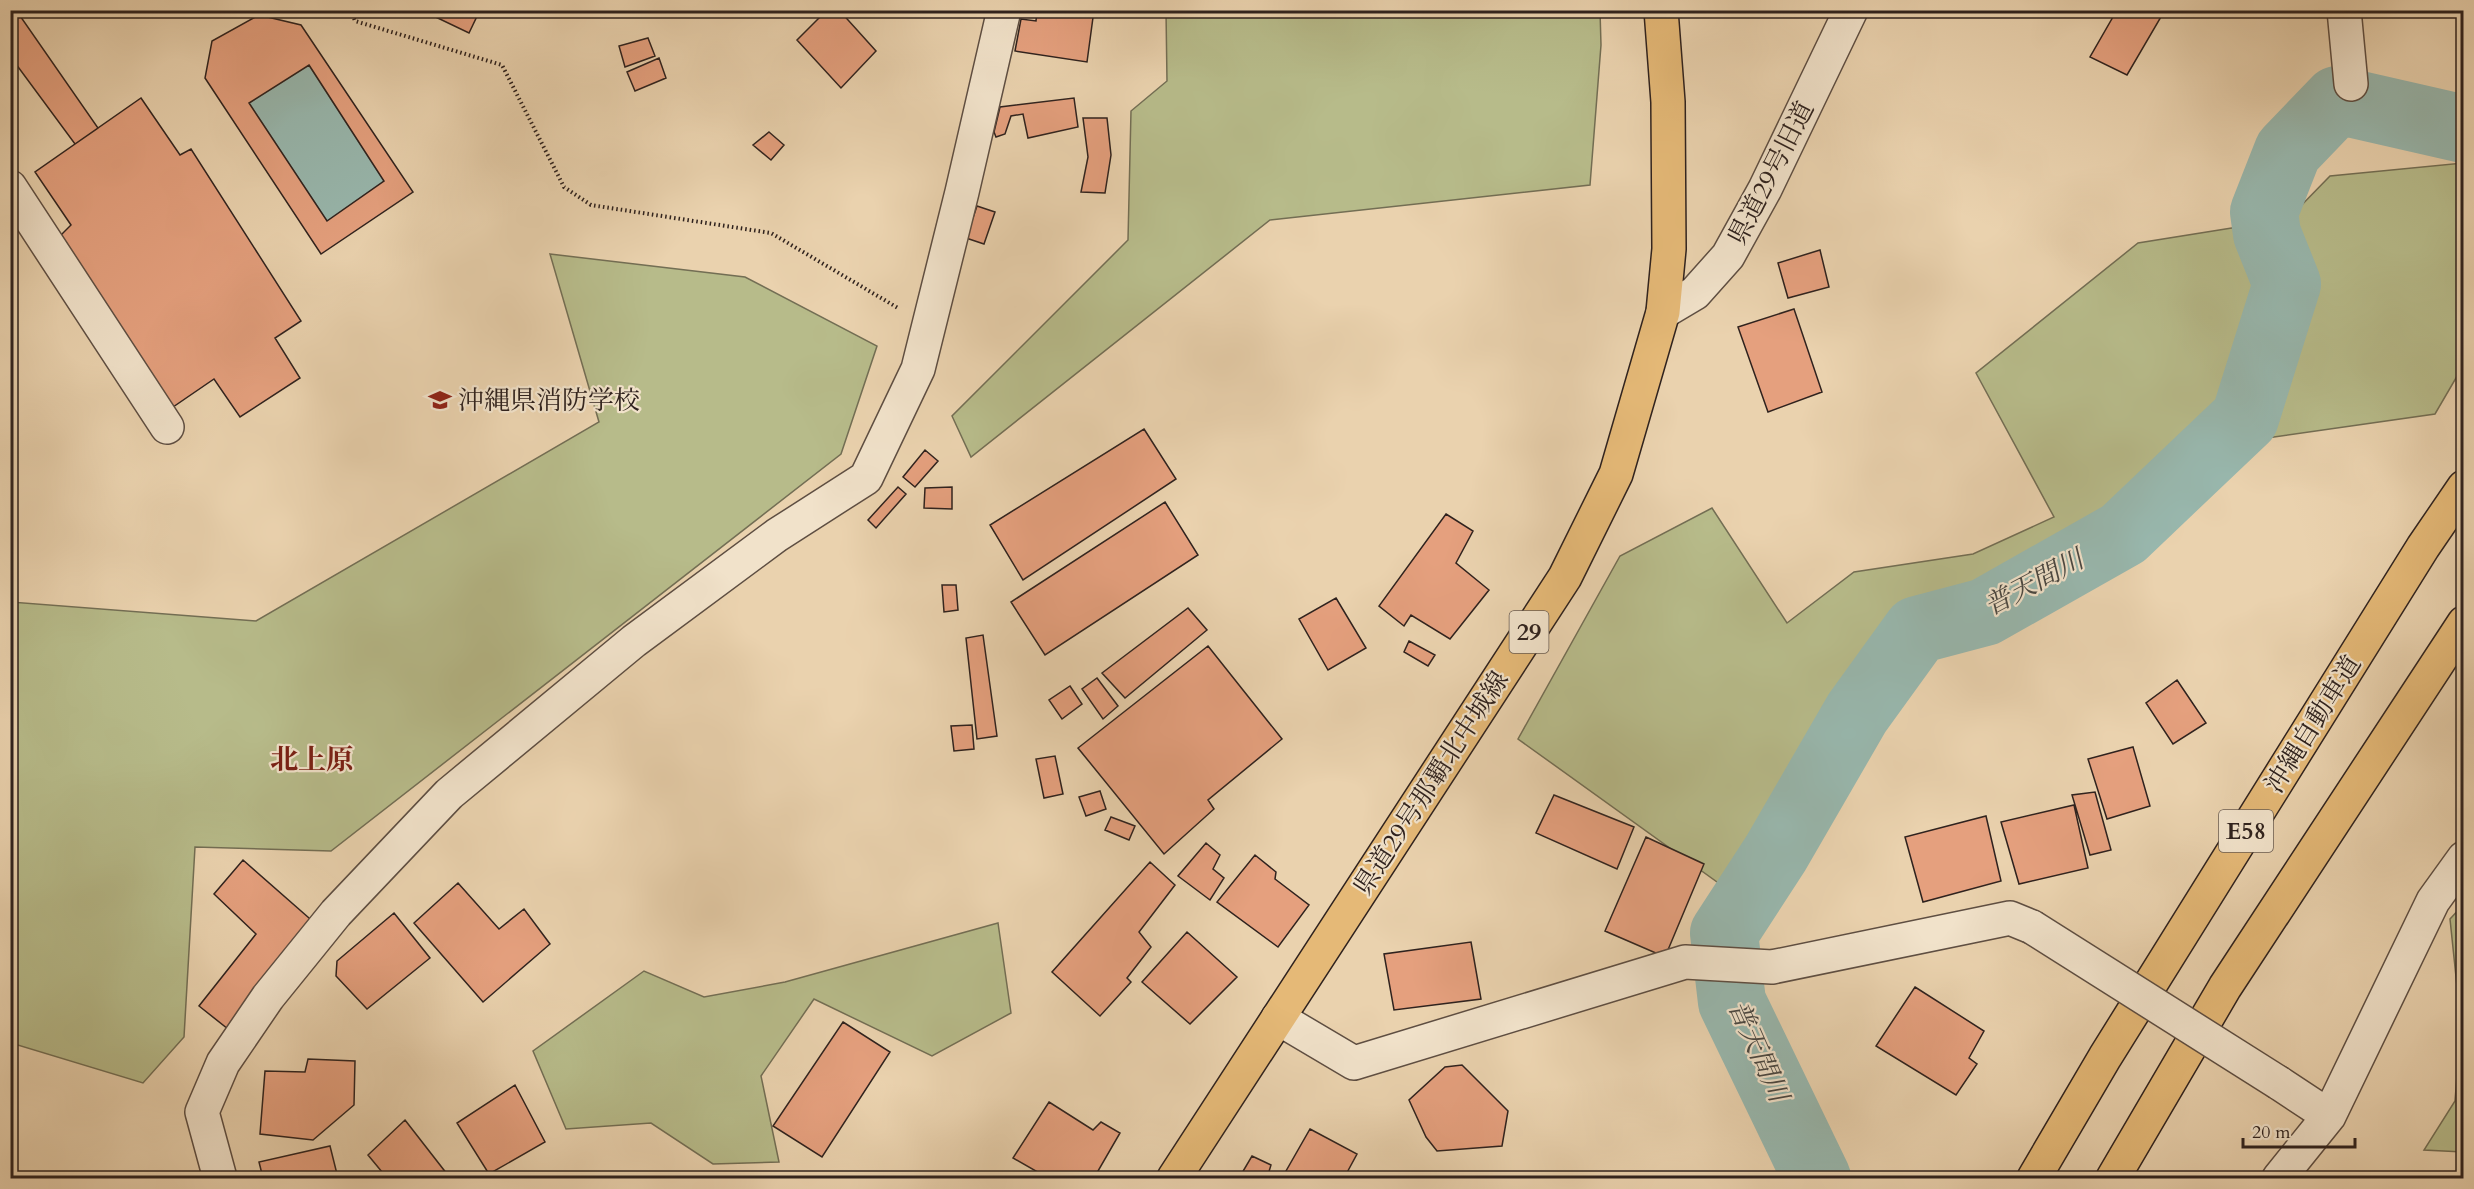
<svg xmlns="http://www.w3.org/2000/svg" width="2474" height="1189" font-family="Cardo,'Noto Serif JP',serif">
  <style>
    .green { fill: #b7bb8a; stroke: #736e54; stroke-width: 1.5 }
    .water { fill: #98b7ad; stroke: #6e7b74; stroke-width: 1.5 }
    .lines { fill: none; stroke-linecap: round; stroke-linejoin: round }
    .river { stroke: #98b7ad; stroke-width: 68 }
    .building { fill: #e5a07e; stroke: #2f221e; stroke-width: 1.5; fill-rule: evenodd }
    .minor-casing { stroke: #5e4e42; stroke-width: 36 }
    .major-casing { stroke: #2f221e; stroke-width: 36 }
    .highway-casing { stroke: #2f221e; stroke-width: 36 }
    .path { stroke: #2f221e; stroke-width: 4; stroke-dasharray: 1.5 3; stroke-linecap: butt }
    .minor { stroke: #f1e2ca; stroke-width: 33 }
    .major { stroke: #e5b977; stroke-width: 33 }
    .highway { stroke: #e5b977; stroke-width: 33 }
    .minor-bridge-casing { stroke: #5e4e42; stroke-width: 36; stroke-linecap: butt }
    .minor-bridge { stroke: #f1e2ca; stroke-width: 33 }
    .labels { text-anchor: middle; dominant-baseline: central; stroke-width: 4.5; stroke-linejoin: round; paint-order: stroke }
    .shield { fill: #f1e2ca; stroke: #695c52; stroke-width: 1.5 }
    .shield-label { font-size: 24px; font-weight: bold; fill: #2f221e }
    .street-label { font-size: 26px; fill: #2f221e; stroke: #f1e2ca }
    .poi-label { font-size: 26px; fill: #2f221e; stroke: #f1e2ca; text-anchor: start }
    .water-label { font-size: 27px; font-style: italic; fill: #494742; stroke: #f1e2ca }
    .quarter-label { font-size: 28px; font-weight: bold; fill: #7a1f14; stroke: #f1e2ca }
  </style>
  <rect width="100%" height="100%" fill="#ead2ae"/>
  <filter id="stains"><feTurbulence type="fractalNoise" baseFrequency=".00333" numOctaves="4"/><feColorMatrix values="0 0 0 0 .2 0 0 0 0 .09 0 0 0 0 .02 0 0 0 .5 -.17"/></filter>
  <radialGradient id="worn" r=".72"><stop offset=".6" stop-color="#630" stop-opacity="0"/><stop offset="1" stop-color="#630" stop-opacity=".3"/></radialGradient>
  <!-- green -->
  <path class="green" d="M1166,11h434l1,34 -11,140 -320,35 -299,237 -19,-41 176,-176 3,-129 36,-30z
    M2463,163v203l-28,48 -182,26 -176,118 -69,52 -93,9 -64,73 -56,118 -64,82 -213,-153 102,-183 92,-48 75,115 67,-51 119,-18 81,-37 -78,-144 162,-130 150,-24 42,-43z
    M550,254l195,23 132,69 -36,108 -510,397 -136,-4 -11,190 -41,46 -132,-40v-441l245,19 343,-199z
    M2463,905v247l-39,-2 31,-49 6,-76 -11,-106z
    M998,923l13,90 -79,43 -118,-57 -53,77 18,86 -66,2 -62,-41 -85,6 -33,-78 111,-80 60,26 81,-15z"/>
  <!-- water -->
  <path class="water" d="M309,65l75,116 -57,40 -78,-118z"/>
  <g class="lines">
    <!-- river -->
    <path class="river" d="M1817,1178l-85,-176 -8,-69 52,-80 81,-140 60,-83 68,-18 138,-78 122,-116 42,-134 -20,-50 -3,-22 24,-61 49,-51 127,29"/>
  </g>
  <!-- building -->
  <path class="building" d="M13,10h3l82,118 -23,16 -65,-88v-44z
    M421,10h59l-11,23z
    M827,10h12l37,41 -35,37 -44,-48z
    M1037,10h57l-7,52 -72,-11 6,-32 15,2z
    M2117,10h48l-38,65 -37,-18z
    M259,15l42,10 112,167 -92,62 -116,-176 7,-37zM309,65l75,116 -57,40 -78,-118z
    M648,38l7,18 -30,11 -6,-21z
    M659,58l7,20 -31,13 -8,-19z
    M141,98l39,57 11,-6 110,172 -26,17 25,40 -60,39 -26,-38 -41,28 -115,-169 13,-13 -36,-53z
    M1074,98l4,29 -50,11 -5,-24 -12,2 -6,18 -9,3 -2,-5 6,-25z
    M1083,118h24l4,37 -6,38 -24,-1 7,-35z
    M769,132l15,13 -13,15 -18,-15z
    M977,206l18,6 -11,32 -18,-6z
    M1820,250l9,37 -41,11 -10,-35z
    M1794,309l28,83 -54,20 -30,-85z
    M1144,429l32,50 -153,101 -33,-55z
    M925,450l13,11 -23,26 -12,-10z
    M898,487l8,7 -30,34 -8,-8z
    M952,487v22l-28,-1 1,-20z
    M1165,502l33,53 -153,100 -34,-53z
    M1446,514l27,17 -17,32 33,27 -39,49 -39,-24 -7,11 -25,-20z
    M942,585h14l2,25 -14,2z
    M1336,598l30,50 -38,22 -29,-51z
    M1188,608l19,22 -82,68 -23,-25z
    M983,635l14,101 -20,3 -11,-101z
    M1409,641l26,14 -7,11 -24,-14z
    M1208,646l74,93 -74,61 6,9 -50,45 -86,-106z
    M1097,678l21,28 -15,13 -21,-30z
    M2177,680l29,43 -33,21 -27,-41z
    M1070,686l12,18 -20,15 -13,-19z
    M972,725l2,24 -20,2 -3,-25z
    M2133,747l17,59 -43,13 -19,-60z
    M1055,756l8,38 -19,4 -8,-39z
    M1100,791l6,18 -20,7 -7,-19z
    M2095,792l16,58 -21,5 -18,-60z
    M1554,795l80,32 -17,42 -81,-36z
    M2074,805l14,63 -69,16 -18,-62z
    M1986,816l15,65 -78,21 -18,-65z
    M1111,817l24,9 -6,14 -24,-10z
    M1646,837l58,27 -39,93 -60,-26z
    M1206,843l14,12 -7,14 11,9 -14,22 -32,-24z
    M1255,855l21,17 -1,7 34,26 -31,42 -61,-45z
    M243,860l74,65 -89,104 -29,-23 57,-72 -42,-40z
    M1150,862l25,23 -36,47 12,15 -24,31 4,4 -31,34 -48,-44z
    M458,883l41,46 25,-20 26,35 -67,58 -69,-79z
    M394,913l36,45 -63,51 -31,-33 1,-15z
    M1187,932l50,45 -47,47 -48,-42z
    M1471,942l10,57 -87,11 -10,-56z
    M1915,987l69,44 -15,27 8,6 -21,31 -80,-49z
    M843,1022l47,30 -68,105 -49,-31z
    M308,1059l47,2 -1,44 -41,35 -53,-6 5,-63 40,1z
    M1462,1065l46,46 -6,35 -65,5 -11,-14 -17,-37 36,-33z
    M515,1085l30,57 -56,32 -32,-51z
    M1049,1102l44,28 8,-8 19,11 -26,45h-46l-35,-20z
    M405,1120l42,54 -5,4h-55l-19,-23z
    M1310,1129l47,25 -13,24h-62z
    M330,1146l8,32h-75l-4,-16z
    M1252,1156l19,9 -4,13h-28z"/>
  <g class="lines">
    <!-- minor casing -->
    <g class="minor-casing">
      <path id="minor" d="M2344,10l7,74
        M10,187l157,240
        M1663,312l32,-19 33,-37 37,-67 86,-179
        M1278,1018l76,45 331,-101 87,5 238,-49 22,9
        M2279,1083l50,33
        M220,1178l-18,-66 21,-49 45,-66 68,-84 113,-119 185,-153 143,-106 89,-57 52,-109 44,-177 42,-182
        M2279,1178l50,-62 104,-215 31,-43"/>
    </g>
    <!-- major casing -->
    <g class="major-casing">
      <path id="major" d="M1174,1178l391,-601 51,-103 47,-162 6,-63 -1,-147 -7,-92"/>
    </g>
    <!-- highway casing -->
    <g class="highway-casing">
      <path id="highway" d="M2034,1178l71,-121 318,-510 41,-60
        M2113,1178l112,-191 239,-364"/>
    </g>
    <!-- path -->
    <path class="path" d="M351,10l4,11 147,44 62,122 27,18 180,28 127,75"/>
    <!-- minor -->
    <use href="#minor" class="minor"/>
    <!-- major -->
    <use href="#major" class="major"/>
    <!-- highway -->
    <use href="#highway" class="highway"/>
    <!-- minor-bridge casing -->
    <g class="minor-bridge-casing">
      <path id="minor-bridge" d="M2032,927l247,156"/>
    </g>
    <!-- minor-bridge -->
    <use href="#minor-bridge" class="minor-bridge"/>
  </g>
  <!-- icons -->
  <defs>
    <g id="school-bare" transform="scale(1.8)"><path d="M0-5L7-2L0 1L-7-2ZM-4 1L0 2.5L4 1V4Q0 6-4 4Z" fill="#8f2418" stroke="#f1e2ca" stroke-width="2.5" paint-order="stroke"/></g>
  </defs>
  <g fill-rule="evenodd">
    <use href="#school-bare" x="440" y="400"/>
  </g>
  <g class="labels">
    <!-- shield labels -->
    <g class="shield">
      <rect x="1509.5" y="611" width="39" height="42" rx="4.5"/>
      <rect x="2219" y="810" width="54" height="42" rx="4.5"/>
    </g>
    <g class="shield-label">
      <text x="1529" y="632">29</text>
      <text x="2246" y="831">E58</text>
    </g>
    <!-- street labels -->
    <g class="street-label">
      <text transform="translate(1771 173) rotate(-63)">県道29号旧道</text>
      <text transform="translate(2313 724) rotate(-58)">沖縄自動車道</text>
      <text transform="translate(1431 783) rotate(-57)">県道29号那覇北中城線</text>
    </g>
    <!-- poi labels -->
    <g class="poi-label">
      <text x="458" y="400">沖縄県消防学校</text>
    </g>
    <!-- water labels -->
    <g class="water-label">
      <text transform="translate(2034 583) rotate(-28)">普天間川</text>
      <text transform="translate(1758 1051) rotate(66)">普天間川</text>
    </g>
    <!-- quarter labels -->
    <g class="quarter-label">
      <text x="312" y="760">北上原</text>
    </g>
  </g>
  <!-- margin -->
  <rect width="2474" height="1189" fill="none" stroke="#ead2ae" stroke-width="36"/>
  <rect x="12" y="12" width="2450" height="1165" fill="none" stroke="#2f221e" stroke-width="3"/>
  <rect x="18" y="18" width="2438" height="1153" fill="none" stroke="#2f221e" stroke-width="1.5"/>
  <!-- scale -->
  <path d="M2243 1138v9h112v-9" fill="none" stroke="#2f221e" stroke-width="3"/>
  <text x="2252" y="1138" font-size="18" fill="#2f221e" stroke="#f1e2ca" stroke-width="4.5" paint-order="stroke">20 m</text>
  <rect width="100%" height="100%" filter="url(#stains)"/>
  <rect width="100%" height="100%" fill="url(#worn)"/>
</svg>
